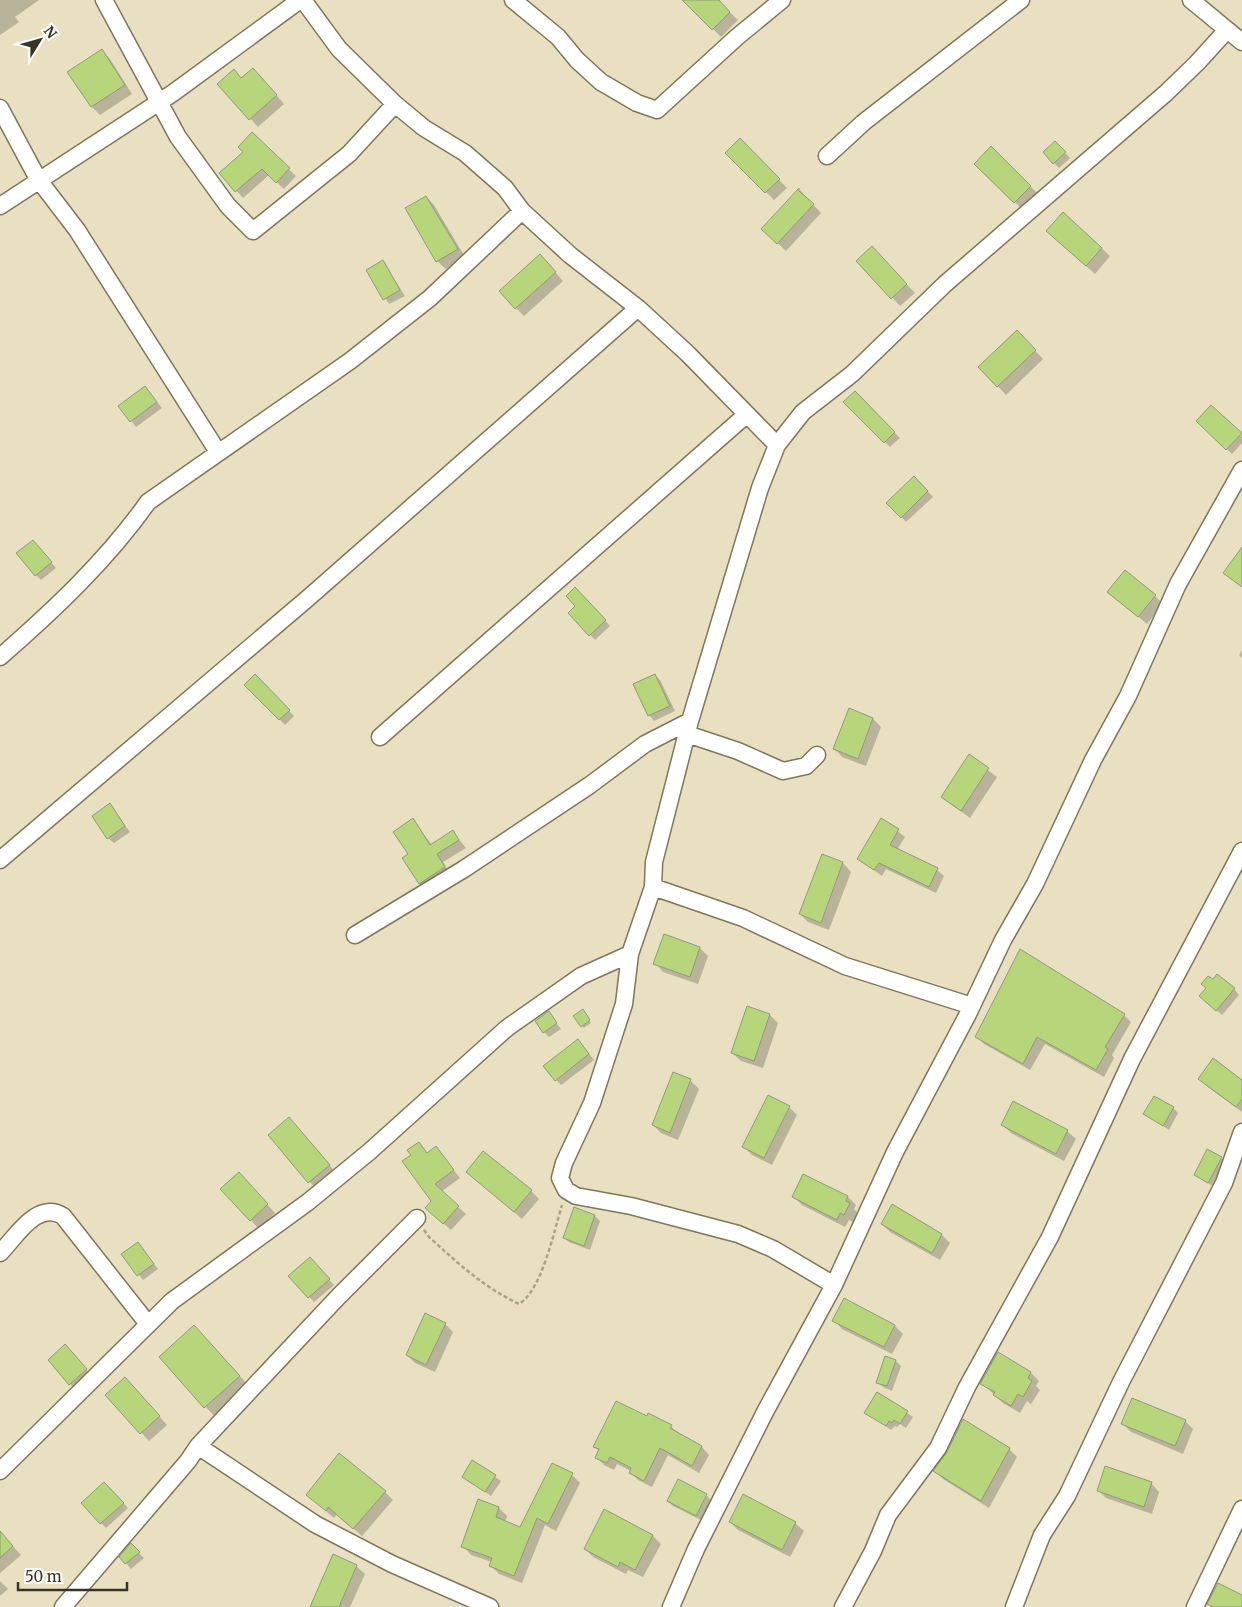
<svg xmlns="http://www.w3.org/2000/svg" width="1242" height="1607" font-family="Merriweather,serif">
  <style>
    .shadow { fill: #0003 }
    .building { fill: #b7d67b; stroke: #8f9a7d }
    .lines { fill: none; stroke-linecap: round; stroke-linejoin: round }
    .minor-casing { stroke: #7e775a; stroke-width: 19 }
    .path { stroke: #a9a38a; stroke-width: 2.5; stroke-dasharray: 4 2.5; stroke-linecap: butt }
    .minor { stroke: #fff; stroke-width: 16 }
  </style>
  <rect width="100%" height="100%" fill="#e8e0c0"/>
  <!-- shadow -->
  <path class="shadow" d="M0,0h39l-24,17 4,5 -19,13z
    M684,0h33l21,20 -17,17z
    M102,51l8,8 22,35 -32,21 -8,-8 -23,-35z
    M233,70l9,9 19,-2 23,27 -26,23 -40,-43z
    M252,134l44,42 -12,13 -15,-14 -26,23 -22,-24 24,-22z
    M740,140l47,48 -13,12 -47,-47z
    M1055,143l15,15 -11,10 -15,-15z
    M992,148l46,46 -15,16 -47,-46z
    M800,190l21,23 -35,38 -23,-22z
    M426,197l8,8 31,52 -19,12 -9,-8z
    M1056,239l45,9 9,8 -15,18z
    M880,256l35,37 -15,13 -42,-44z
    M383,261l22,35 -16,8 -21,-34z
    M548,264l15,17 -39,35 -8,-8z
    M1017,332l26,27 -37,36 -26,-28z
    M145,387l17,21 -26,19 -16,-21z
    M855,393l45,45 -10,9 -45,-45z
    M1211,406l31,30v7l-10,11 -34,-33z
    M914,477l19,20 -27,25 -18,-19z
    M38,546l18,22 -15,12 -5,-5z
    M575,588l35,38 -15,14 -25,-27 7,-7z
    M1108,592l47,4 8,8 -16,20z
    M1242,650v8l-3,-3z
    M655,675l5,5 15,31 -21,10 -5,-6z
    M255,676l39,40 -9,9 -39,-40z
    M849,710l24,9 8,8 -15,39 -24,-9 -8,-9z
    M969,756l28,21 -27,41 -28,-21z
    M110,805l20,27 -16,11 -6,-5z
    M882,819l23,18 -8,13 40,20 7,6 -8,17 -50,-24 -4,7 -24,-17z
    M413,820l19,25 21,-13 13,16 -23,14 8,13 -24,16 -7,-8 -11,-28z
    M822,856l21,7 8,9 -22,58 -21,-8 -8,-8z
    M700,948l8,8 -10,28 -35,-12 -8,-9z
    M1207,988l27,1 5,6 -17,20 -16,-14z
    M748,1008l22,7 8,8 -15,45 -22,-7 -9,-8z
    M548,1013l13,16 -12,8 -5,-5z
    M585,1013l6,10 -7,5 -2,-2z
    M1124,1015l7,7 -19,33 2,3 -10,19 -59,-33 -15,26 -46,-26 -8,-8z
    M583,1046l11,14 -33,25 -5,-5z
    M674,1074l17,7 8,8 -21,51 -17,-7 -8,-8z
    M1200,1078l42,3v31l-34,-25z
    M1014,1103l53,28 9,8 -12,22 -53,-28 -9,-9z
    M789,1107l8,8 -25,50 -20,-10 -8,-8z
    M1173,1108l5,5 -9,17 -24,-16z
    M289,1118l48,56 -20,16 -48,-55z
    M419,1143l9,11 8,-6 24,30 -19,14 25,22 -15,16 -17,-15 -1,-13 -20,-47z
    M1221,1158l5,5 -12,24 -19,-12z
    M467,1172l64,19 8,8 -17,20z
    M804,1175l44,22 8,8 -2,4 3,3 -4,10 -4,-2 -4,7 -43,-22 -8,-8z
    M247,1182l28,31 -16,16 -37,-40z
    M892,1206l50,29 8,8 -10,17 -50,-28 -8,-8z
    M575,1208l20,8 5,5 -10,29 -21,-8 -5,-5z
    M138,1243l20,26 -15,11 -20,-26z
    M315,1264l19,21 -20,17 -24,-26z
    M834,1320l61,6 8,8 -11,20 -50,-25z
    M445,1324l8,8 -18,40 -20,-9 -8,-8z
    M205,1338l45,49 -34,31 -56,-61z
    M70,1351l21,24 -16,14 -5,-5z
    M998,1354l33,19 8,8 -3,5 4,4 -9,14 -4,-3 -7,12 -17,-10 -21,-20z
    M896,1361l5,5 -9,25 -9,-4 -6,-5z
    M133,1387l34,38 -18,16 -42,-46z
    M877,1393l36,24 -7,11 -6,-4 -3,3 -2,-1 -4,4 -26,-18z
    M647,1418l24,8 7,8 24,13 7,8 -10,18 -31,-18 -16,32 -14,-7 -8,-8 1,-1 -14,-7 -3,6 -10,-5 -8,-8 3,-6 -4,-4z
    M1185,1421l8,8 -10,25 -52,-22 -8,-8z
    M1009,1449l8,8 -28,51 -46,-29 -8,-8z
    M473,1461l28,20 -10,15 -28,-20z
    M572,1475l8,8 -24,48 -11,-6 -23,58 -23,-9 -8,-8 1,-4 -21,-7 -8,-9 36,-38 8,8 -2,6 16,6z
    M1151,1483l8,9 -7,22 -46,-16 -8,-8z
    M110,1488l18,20 -22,20 -5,-5z
    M385,1492l8,8 -31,36 -25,-22 -3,4 -27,-23z
    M706,1495l5,5 -10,20 -28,-14 -5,-5z
    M605,1511l48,25 8,8 -18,33 -15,-7 -2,4 -33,-17 -8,-8z
    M730,1522l65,1 9,8 -14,26 -52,-27z
    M0,1532l21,23 -21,18z
    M131,1545l13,13 -13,11 -10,-12z
    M356,1566l9,8 -15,33h-38z
    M0,1581l8,8 -8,7z"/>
  <!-- building -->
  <path class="building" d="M682,0h37l11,12 -18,18z
    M102,49l23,36 -34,22 -24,-35z
    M253,68l24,27 -28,25 -32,-36 17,-15 7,9z
    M252,132l38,36 -14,15 -14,-14 -27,23 -16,-19 24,-21 -5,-5z
    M740,138l40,41 -15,14 -40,-40z
    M1055,141l11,11 -13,12 -10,-12z
    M991,146l40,40 -17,17 -40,-39z
    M799,188v3l15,13 -37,40 -16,-15z
    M426,196l32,53 -22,13 -31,-54z
    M1063,212l39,36 -16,18 -40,-35z
    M872,246l35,38 -16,15 -35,-38z
    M540,254l16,18 -41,37 -16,-18z
    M383,260l17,30 -17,10 -17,-30z
    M1017,330l19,20 -39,37 -19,-20z
    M145,386l12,16 -27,20 -12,-16z
    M855,391l40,41 -11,11 -41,-41z
    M1211,405l31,28 -16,17 -30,-29z
    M914,476l14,15 -27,27 -15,-15z
    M33,540l19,22 -17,14 -19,-23z
    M1242,547v40l-19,-14z
    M1125,570l31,25 -18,22 -31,-25z
    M575,587l31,33 -17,16 -21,-23 7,-7 -9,-10z
    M255,674l35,36 -11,10 -35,-35z
    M655,674l15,32 -22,10 -15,-32z
    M849,708l24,10 -15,41 -25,-10z
    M969,754l20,14 -28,43 -20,-14z
    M110,803l15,23 -18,13 -15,-23z
    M413,818l17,27 23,-15 6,10 -22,14 8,13 -26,17 -17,-26 6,-4 -15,-22z
    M881,818l18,11 -9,16 48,23 -9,19 -50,-24 -5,7 -17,-11z
    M822,854l21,8 -22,61 -22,-9z
    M664,934l36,13 -10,30 -37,-13z
    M1020,949l105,65 -20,33 3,2 -12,21 -59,-33 -14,27 -48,-27z
    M1217,974l18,14 -19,23 -17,-15 7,-8 -5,-4 7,-8 5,3z
    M747,1006l23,8 -16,47 -23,-8z
    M583,1009l7,11 -9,7 -8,-11z
    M549,1011l8,12 -14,10 -8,-12z
    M578,1039l11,15 -34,27 -12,-15z
    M1213,1058l29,22v19l-6,8 -38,-28z
    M673,1072l18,7 -21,54 -18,-8z
    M768,1095l22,11 -26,52 -22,-11z
    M1154,1096l20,11 -11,19 -20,-12z
    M1013,1101l55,29 -12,24 -55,-29z
    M289,1117l41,48 -22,18 -40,-48z
    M419,1142l8,11 9,-7 18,24 -19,14 24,22 -16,18 -18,-16 6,-7 -29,-40 9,-6 -4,-5z
    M1207,1149l15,8 -14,26 -14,-8z
    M483,1151l49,39 -18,22 -48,-40z
    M239,1172l29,32 -18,17 -30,-32z
    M803,1174l45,22 -2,5 4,2 -6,12 -4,-2 -3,7 -45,-23z
    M892,1204l50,30 -10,19 -51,-29z
    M574,1207l21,8 -11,31 -21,-8z
    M138,1242l16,22 -17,12 -16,-22z
    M310,1257l20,22 -22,19 -20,-22z
    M844,1298l51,27 -11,22 -52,-26z
    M425,1313l21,10 -20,42 -20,-10z
    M194,1325l46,51 -36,32 -45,-51z
    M65,1344l22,25 -18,16 -21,-25z
    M998,1352l33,20 -3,6 4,3 -9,16 -5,-3 -7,12 -18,-11 2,-3 -15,-8z
    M885,1356l11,4 -9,26 -11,-3z
    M125,1377l35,39 -20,18 -35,-39z
    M877,1392l31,19 -8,13 -6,-4 -2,3 -3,-2 -3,5 -22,-13z
    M1132,1398l54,22 -11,26 -54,-22z
    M616,1401l31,15 1,-3 24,12 -2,3 32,18 -10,20 -32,-18 -16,33 -15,-8 2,-5 -21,-11 -3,6 -12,-5 4,-9 -6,-2z
    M963,1419l47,29 -29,53 -48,-30 14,-19z
    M339,1453l47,38 -33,38 -25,-22 -2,4 -20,-16z
    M472,1460l24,15 -11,17 -23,-15z
    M552,1463l21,10 -25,51 -11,-6 -23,58 -25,-10 3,-8 -31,-11 17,-48 21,8 -3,10 24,10z
    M1105,1466l47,16 -8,25 -47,-16z
    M678,1479l29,15 -11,22 -29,-15z
    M104,1482l20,21 -24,21 -19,-21z
    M743,1494l53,28 -14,28 -53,-28z
    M604,1509l49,26 -18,35 -15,-8 -2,5 -34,-18z
    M0,1531l13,15 -13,12z
    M131,1543l9,9 -15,12 -6,-7z
    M333,1554l24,11 -18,42h-29z
    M1218,1583l24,12v12h-29l-6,-3z"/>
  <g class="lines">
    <!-- minor casing -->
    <g class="minor-casing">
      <path id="minor" d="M104,0l74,137 50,69 25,25 96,-77 46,-50
        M303,0l36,49 56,55 29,24 41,25 40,35 17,23 48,44 68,53 50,46 89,91
        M513,0l45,37 19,23 24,22 36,21 20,7 80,-73 45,-37
        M1191,0l51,42
        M0,108l38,71 39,51 141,222
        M827,156l37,-34 157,-122
        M0,206l173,-113 127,-93
        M0,657c54,-47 107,-97 148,-155l202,-141 80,-63 92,-87
        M687,734l51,17 45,20 23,-5 11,-11
        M380,737l366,-322
        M0,860l307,-261 331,-291
        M653,887l90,31 102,48 127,40
        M355,935l109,-66 126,-84 55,-41 45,-23
        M0,1253c16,-16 37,-53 63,-37l85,108
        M834,1285l-61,-36 -35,-15 -107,-28 -55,-10 -10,-6 -6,-12 4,-15 28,-60 32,-99 6,-50 23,-67 1,-25 36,-141 70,-233 17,-43 26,-33 49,-38 93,-90 221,-191 31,-30 30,-33
        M198,1446l141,-150 78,-78
        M0,1471l172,-170 136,-99 61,-50 138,-124 74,-52 49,-22
        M63,1607l125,-146 10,-15 117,78 77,40 98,43
        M671,1607l25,-58 69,-137 69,-127 61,-133 73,-138 35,-74 32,-56 58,-124 35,-64 50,-112 64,-114
        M843,1607l30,-56 15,-36 50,-67 29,-61 83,-150 82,-178 110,-208
        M1014,1607l28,-72 25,-39 54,-114 103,-199 18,-51
        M1195,1607l47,-98"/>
    </g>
    <!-- path -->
    <path class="path" d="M424,1230l5,7c31,28 53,49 90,67 23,-14 35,-73 43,-99"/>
    <!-- minor -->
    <use href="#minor" class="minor"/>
  </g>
  <!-- north arrow -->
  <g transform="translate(40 40) rotate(53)" stroke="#ffffff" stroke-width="4" paint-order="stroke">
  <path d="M0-4L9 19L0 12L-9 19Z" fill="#363327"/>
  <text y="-8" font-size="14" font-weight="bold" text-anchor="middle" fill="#363327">N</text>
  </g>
  <!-- scale -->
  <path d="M18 1582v8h109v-8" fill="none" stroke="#363327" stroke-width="2.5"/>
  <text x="25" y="1582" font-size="15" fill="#363327" stroke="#ffffff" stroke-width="4" paint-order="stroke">50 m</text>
</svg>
